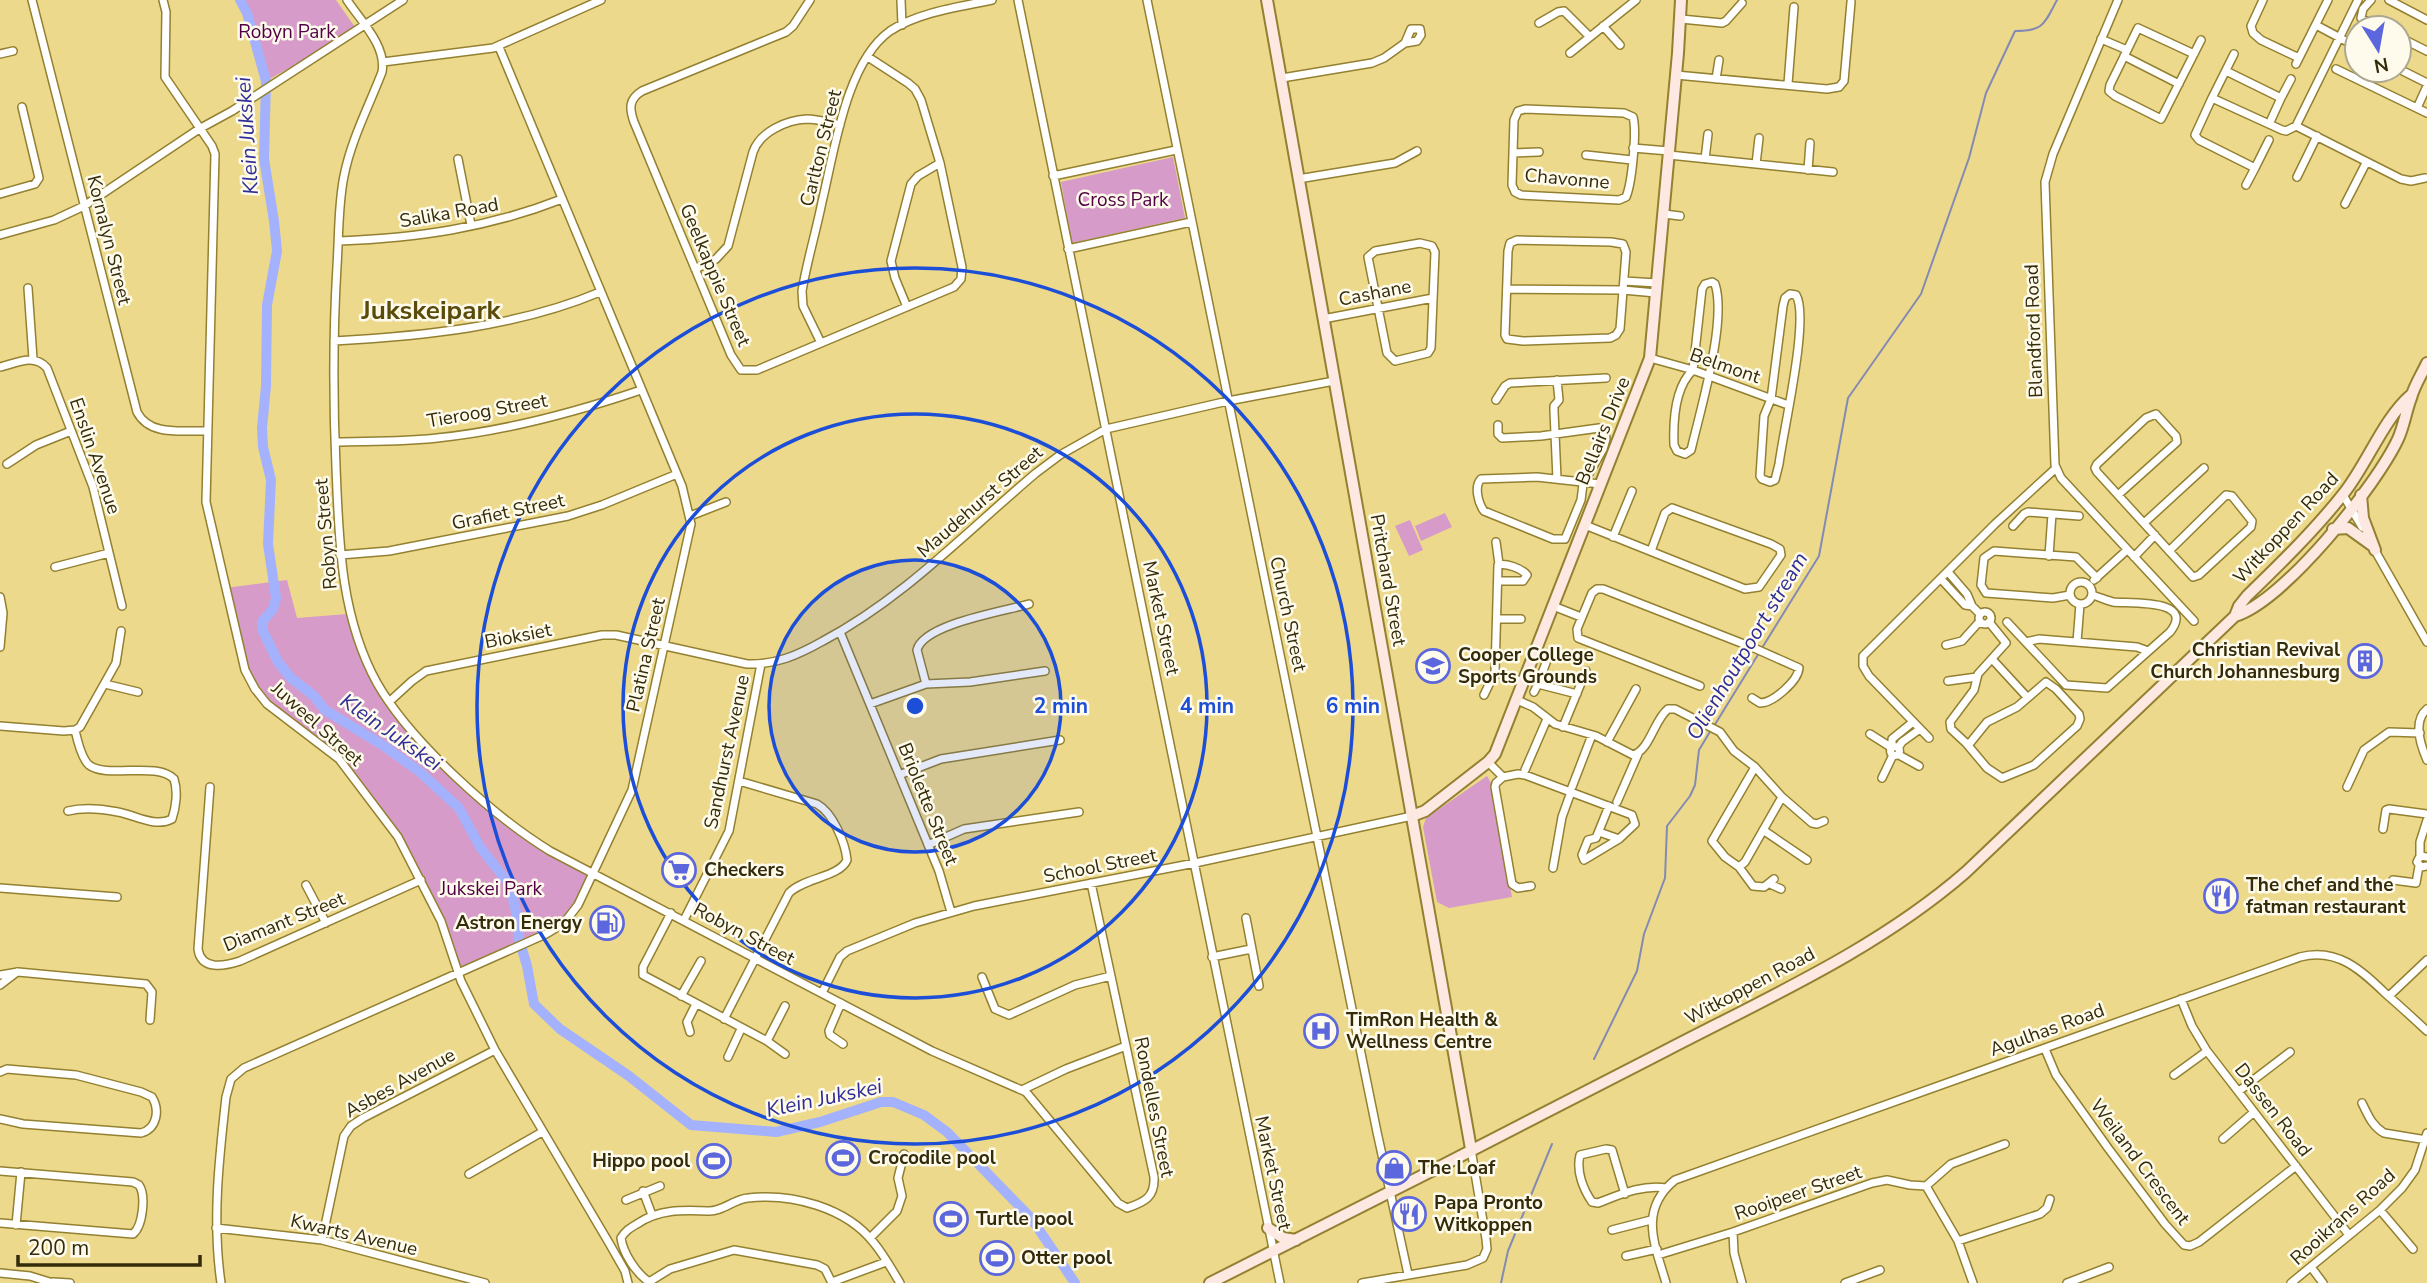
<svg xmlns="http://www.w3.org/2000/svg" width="2427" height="1283" font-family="'Nunito Sans',sans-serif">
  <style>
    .green { fill: #d69bc8 }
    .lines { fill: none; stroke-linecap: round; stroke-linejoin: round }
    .stream { stroke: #828ab5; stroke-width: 2 }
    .river { stroke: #a4b2fe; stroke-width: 10 }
    .street-casing { stroke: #938031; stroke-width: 10 }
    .secondary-casing { stroke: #938031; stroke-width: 14 }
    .street { stroke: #fff; stroke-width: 7 }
    .secondary { stroke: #fde8e2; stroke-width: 10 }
    .ring { fill: none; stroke: #1d4ed8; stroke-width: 3.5 }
    .labels { text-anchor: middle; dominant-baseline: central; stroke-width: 5; stroke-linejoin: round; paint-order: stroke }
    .park-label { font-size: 19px; fill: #510046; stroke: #fefbec }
    .street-label { font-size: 19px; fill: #332b0a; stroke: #fefbec }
    .poi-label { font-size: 19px; font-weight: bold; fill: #332b0a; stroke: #fefbec; text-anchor: start }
    .water-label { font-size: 21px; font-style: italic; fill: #2f2d96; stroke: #fefbec }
    .district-label { font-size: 26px; font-weight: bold; fill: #5a4b0a; stroke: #fefbec }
    .centre { fill: #1d4ed8; stroke: #fefbec; stroke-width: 3.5 }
    .ring-label { font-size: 21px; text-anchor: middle; font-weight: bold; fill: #1d4ed8; stroke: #fefbec; stroke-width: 5; stroke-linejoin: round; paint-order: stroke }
  </style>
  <rect width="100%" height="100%" fill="#edd98b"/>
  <!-- green -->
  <path class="green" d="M240,0h96l21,30 -91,51 -19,-68z
    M1173,157l12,61 -113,25 -11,-61z
    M1445,513l7,14 -31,14 -6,-15z
    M1410,520l13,30 -14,6 -14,-30z
    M287,580l10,38 50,-4 28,69 65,81 58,55 45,31 49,26 -28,48 -107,49 -37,-92 -29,-53 -38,-51 -75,-65 -32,-39 -21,-85z
    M1487,776l4,7 21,114 -63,11 -12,-6 -14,-75 3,-9z"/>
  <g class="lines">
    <!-- stream -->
    <path class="stream" d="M1762,648l57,-92 29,-158 73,-104 48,-136 17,-65 29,-62c29,0 29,-7 42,-31
      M1714,726l45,-73
      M1594,1059l43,-88 7,-37 21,-56 2,-52 23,-30 5,-11 4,-35 12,-20
      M1501,1283l7,-32 44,-107"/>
    <!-- river -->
    <path class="river" d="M240,0l7,13 19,68 -2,78 10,62 3,30 -10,54 -1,81 -4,42 1,19 8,33 -3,64 8,54 -3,11 -11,13 1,9 15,31 13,16 23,18 11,14 59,36 36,26 39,36 21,39 30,38 7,31 2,23 8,27 7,38 26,25 69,47 62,49 85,7 44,-10 61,-20h12l31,13 23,17 84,86 44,65"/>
    <!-- street casing -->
    <g class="street-casing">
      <path id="street" d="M32,0l105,412c13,25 46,18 70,19
        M163,0l3,12 -1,65 47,69 3,8 -9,348 39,168 10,19 12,15 72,55 59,78 43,84 20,60 34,69 114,193 16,28 3,12
        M347,0c13,20 40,46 35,72 -13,34 -31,68 -38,104 -6,29 -5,60 -7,90 -4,67 -4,134 -1,201 3,73 4,149 41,216 33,58 116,133 173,168l382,200 94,41 92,111 9,5c18,-6 28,-11 27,-31l-63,-294
        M810,0l-17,26 -7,6 -144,59c-13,8 -13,17 -8,31l97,233 10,15h16l197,-83 7,-8 1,-12 -22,-104 -19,-63 -6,-11 -7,-6 -40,-26
        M901,0l1,25
        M1018,0l262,1283
        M1147,0l230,1132 31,142
        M2118,0l-65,154 -8,28 10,283 6,13 133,143
        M2263,0l-12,26 2,7 8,7 38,18
        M2371,0l-8,9 -2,9 18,10
        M2389,0l38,20
        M1681,19l41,4 4,-2 16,-18
        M1539,23l19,-11 6,-1 25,25
        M2316,25l41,22
        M1603,26l17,19
        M2399,37l28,14
        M2101,39l26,11
        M1570,53l66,-53
        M0,54l13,-3
        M2194,54l-56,-26 -28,57 -1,6 6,5 46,23 40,-79
        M2234,54l-22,44 70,32 4,1 10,-5 62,-126
        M2124,56l55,28
        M383,62l110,-14 108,-48
        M2296,64l32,-64
        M2336,69l91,44
        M2399,69l28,14
        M2226,71l55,27 10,-19
        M1676,75l151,14 12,-2 5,-6 7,-79
        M1282,78l90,-15 12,-5 21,-15 12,-2 4,-6 -1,-6h-9l-6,14
        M1716,79l3,-19
        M1788,84l6,-77
        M2212,98l-17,37 4,5 56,28 -9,17
        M2417,108l10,-22
        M1525,109l99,4 9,4c4,14 -1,66 -7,80l-7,3 -98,-5 -6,-3 -3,-7 2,-65 4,-9z
        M2271,120l10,-22
        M2296,126l105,53 10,2 14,-3
        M1633,148l36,3
        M1513,153l26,-1
        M1586,155l46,5
        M1669,155l164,17
        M458,159l13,66
        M1705,159l3,-25
        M1756,164l3,-26
        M2255,168l14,-28
        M1808,170l2,-27
        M1053,176l123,-26
        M2297,177l20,-41
        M1298,179l97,-16 22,-12
        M0,194l35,-10 4,-6 -17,-71
        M2345,204l21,-41
        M1664,214l16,2
        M0,235l54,-15 30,-14 115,-77 33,-18 171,-111
        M1517,240l94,2 12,2 3,8 -6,77 -4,6 -6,3 -87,3 -16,-2 -2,-4 3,-84 2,-8z
        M339,241c78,-3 149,-13 223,-42
        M1420,243l12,3 3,6 -4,96 -3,5 -33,8 -8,-8 -19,-96 7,-6z
        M1068,249l123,-27
        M695,269l21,-10 12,-13 25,-94c7,-20 33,-32 54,-33 11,0 22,4 33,6
        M1624,281l33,2
        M1712,282l3,2c12,36 -14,124 -23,162l-1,4 -6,4 -8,-3 -3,-6c-1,-25 1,-58 19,-75l9,-81 3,-5z
        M28,288l5,71
        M1508,289l115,1 33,3
        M1790,294l6,1c14,22 -13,137 -17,169l-4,16 -5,2 -8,-3 -2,-3 4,-60 7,-17 12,-93 2,-8z
        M907,307l-12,-29 -4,-17 20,-77 7,-8 22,-13
        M1323,319l110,-21
        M334,341c89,-5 183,-14 266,-49
        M821,343l-18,-37 -1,-15c5,-30 14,-59 20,-89 12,-49 24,-140 68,-171 29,-19 69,-24 102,-31
        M1650,358l43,12 95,35
        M0,367c17,-4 34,-14 47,1l46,119 29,119
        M1496,400l9,-14 5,-3 96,-5
        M1498,425v9l4,4 39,-2 58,-8 6,3 1,8 -3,10 -20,35 -2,16 -16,39h-12l-69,-28c-6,-8 -10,-25 -3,-32l56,-2 63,7
        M335,442c34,-1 68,0 102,-4 69,-7 139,-26 204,-48
        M7,464l29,-19 35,-14
        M1557,479l-3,-68v-5l5,-6 -2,-20
        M2118,495l59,-53 -1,-6 -20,-22 -10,4 -49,46 -2,4 2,4 95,104 1,1 6,-2 52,-48 1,-6 -20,-25 -6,-1 -57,56
        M2343,495l19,32
        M690,516l36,-14
        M2144,523l60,-55
        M1585,525l160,64 14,-2 22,-32 -1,-6 -9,-5 -99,-36 -7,5 -14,38
        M2013,526l11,-12 4,-2 51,4
        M1613,537l19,-46
        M1496,542l3,22
        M2373,547l54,95
        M340,555l49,-4 179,-35 34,-11 75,-31
        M2049,556l3,-42
        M2134,557l21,-22
        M55,567l54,-14
        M1948,572l19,22 5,12
        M1941,579l24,26 7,1 8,8
        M2094,580l33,-30
        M1498,581h25l4,-6c-6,-7 -21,-12 -29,-10l-3,107 29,10
        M2070 593a11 11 0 1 1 22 0a11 11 0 1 1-22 0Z
        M2070,595l-17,3 -67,-5 -5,-8 3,-27 10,-7 82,6 21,21
        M0,597l3,16 -3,34
        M1553,606l28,11
        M1979 618a6 6 0 1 1 12 0a6 6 0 1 1-12 0Z
        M1497,619h24
        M2007,622l59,63 41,3 63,-56c27,-34 -43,-28 -57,-30 -7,-2 -14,-5 -21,-7
        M840,632l99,239 12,41
        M2026,642l13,-3 98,8 11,4
        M2077,642l3,-38
        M1946,645l16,-4 18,-20
        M1992,659l35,38
        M1948,681l29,-4
        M105,684l33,8
        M926,684l-9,-34c6,-26 88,-39 112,-46
        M1538,684l9,-24
        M1700,686l-122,-48 -1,-9 15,-36 5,-4h6l151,59 45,20c-1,13 -26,35 -39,35l-8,-5
        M1534,692l4,-8 39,10
        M1484,695l11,-23
        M1517,700l16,7 22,17 41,12 37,19c17,-5 21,-35 35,-46h7l45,23 14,19 21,16 -43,74 13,16 14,10 14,19 11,1 10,-8
        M389,702l23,-21 14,-10 176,-36h14l131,29c29,1 51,-9 76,-23 81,-43 143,-109 213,-168l24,-18 46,-26 122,-28 106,-20
        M870,704l56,-20 44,-2 75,-11
        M2427,709c-14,12 -7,35 0,51
        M0,726l64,5 11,-1 5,-3 36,-64 5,-32
        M1563,727l23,-56
        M1870,734l22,14v-9l21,-17
        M1929,738l-60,-62 -6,-10v-10l132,-132 60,-55
        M1607,742l29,-53
        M1966,743l21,25 15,10 32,-13 43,-39 3,-7 -1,-5 -23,-25 -10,-7 -29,25 -30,15 -17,21h-4l-15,-14 -1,-7 24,-32 4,-16 28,-31 -17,-21
        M1890.5 751a4.5 4.5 0 1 1 9 0a4.5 4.5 0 1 1-9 0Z
        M1898,748l4,-6 18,-13
        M1899,755l20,11
        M1488,762l15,15 -7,6 -1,4 17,97 6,4 13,-2
        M1525,770l22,-51
        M899,775l42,-16 119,-19
        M1503,777l15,-3 7,1 107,40 3,9 -16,15 -35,21 -2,-5 6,-15 8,-2 13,-32
        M1882,778l11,-23
        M210,787l-12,162c3,22 27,17 42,12l181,-81
        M1572,787l20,-52
        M2347,787l17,-37 25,-18 31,1
        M1782,797l30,26 5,1 7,-3
        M1617,802l21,-48
        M68,811c15,-4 35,-2 50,1 17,3 37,16 54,7 4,-12 6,-28 2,-40 -17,-18 -67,0 -85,-14 -7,-6 -12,-26 -14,-35
        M2383,829l3,-19 3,-1 38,5
        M1763,830l44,30
        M1599,832l20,7
        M928,845l36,-16 115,-17
        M2420,856v-14l7,-22
        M2427,857l-7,-1 -3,6 4,5 6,-1
        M1739,867l6,-5 37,-65 -27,-30
        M1553,868l9,-51 9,-25
        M2393,880l23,3 3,-17
        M1770,884l11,5
        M306,885l20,38
        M0,888l117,9
        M671,913l-28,54v8l124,66 18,13
        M1246,918l13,68
        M684,920l45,-89 32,-167
        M1212,957l39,-8
        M0,975l18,-3 128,12 6,8 -2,28
        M982,977l13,32 14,6 66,-30 36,-9
        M0,985l17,-13
        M822,993l18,-36 7,-6 68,-28 59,-17 221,-43 217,-47
        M681,996l20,-35
        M2389,996l38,-36
        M2181,999l11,27 15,25 142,184
        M841,1003l-12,28 1,4 13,9
        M724,1019l65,-126c14,-15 51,-16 58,-33 -2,-18 -14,-47 -30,-56l-78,-23
        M690,1032l-3,-10 9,-18
        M767,1041l18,-35
        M2045,1049l11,26 52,73 57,76 19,21 6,1 9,-4 97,-76
        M728,1057l13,-28
        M0,1072l7,-3 69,6 65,17 11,5c8,13 5,32 -11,36l-118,-9 -23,-5
        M2174,1075l33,-24
        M1022,1090l44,-21 60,-23
        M2239,1091l51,-39
        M2362,1103c6,12 10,23 22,30l43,7
        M2223,1139l31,-27
        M0,1171l133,11 6,3c7,10 4,41 -6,49l-133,-11
        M469,1174l73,-42
        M1926,1186l25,-22 54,-20
        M643,1191l9,24
        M1625,1194l-13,-44 -6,-1 -26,6c-4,16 3,34 12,47l6,1c21,-8 45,-19 68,-15
        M626,1200l34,-14
        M2380,1210l33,39
        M16,1225l5,-53
        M216,1228l106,12 163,43
        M1612,1230l39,-10
        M1733,1232l1,21 8,30
        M870,1238l27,-27 5,-15 -4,-18 6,-24
        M322,1240l22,-104 7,-10 12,-8 132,-68
        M1958,1241l82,-27 7,-6 3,-9
        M1658,1255l75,-23 139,-49 15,-3 23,5 16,1 32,55 15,42
        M1626,1256l31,-7
        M2311,1267l12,16
        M0,1273l30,3 23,7
        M53,1282l17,1
        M649,1282c-13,-9 -26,-29 -28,-44 4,-7 9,-10 16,-14 22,-15 45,-14 71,-13 14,1 26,-12 40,-13 43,-5 98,9 126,45 10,12 18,27 26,40
        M649,1282l21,-13 64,-19 83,15 8,4 7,14
        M832,1282l54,-20
        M221,1283c-9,-62 -2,-124 5,-186l5,-18 13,-11 302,-134 18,-11 14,-18 54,-115 59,-266 -9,-38 -183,-439
        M1362,1283l105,-18 16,-7 4,-9 -1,-10 -15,-90
        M1666,1283c-11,-38 -28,-73 9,-103l625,-223c37,-10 61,13 86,37 14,12 27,24 41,37
        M1845,1283l35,-13
        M2067,1283l42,-16
        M2291,1283l89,-73 22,-22 13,-18 12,-37"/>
    </g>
    <!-- secondary casing -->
    <g class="secondary-casing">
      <path id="secondary" d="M1267,0l204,1149
        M2361,495l2,23 12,32
        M2333,529l15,-1 25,18
        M2235,616c49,-15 141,-130 163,-177 6,-13 8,-28 13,-41 3,-12 11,-24 16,-35
        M1412,816l13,-5 63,-49 7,-8 155,-396 28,-305 3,-53
        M1268,1228l15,10 13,2
        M1210,1283c153,-77 305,-154 457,-233 102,-53 212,-102 299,-178l269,-256 4,-10 8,-10c33,-32 68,-66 97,-103 23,-29 40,-75 67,-98"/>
    </g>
    <!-- street -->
    <use href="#street" class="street"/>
    <!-- secondary -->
    <use href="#secondary" class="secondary"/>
  </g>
  <!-- distance rings -->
  <circle cx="915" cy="706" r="146" fill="#1d4ed8" fill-opacity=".12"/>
  <g class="ring">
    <circle cx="915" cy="706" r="146"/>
    <circle cx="915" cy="706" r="292"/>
    <circle cx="915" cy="706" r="438"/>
  </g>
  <!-- icons -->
  <defs>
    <g id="building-ring" transform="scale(1.75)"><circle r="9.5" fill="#fefbec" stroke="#5c66dd" stroke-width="1.5"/><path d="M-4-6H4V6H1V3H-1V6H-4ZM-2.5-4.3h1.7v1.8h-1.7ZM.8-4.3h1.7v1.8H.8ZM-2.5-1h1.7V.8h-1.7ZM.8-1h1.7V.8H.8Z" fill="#5c66dd"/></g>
    <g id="school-ring" transform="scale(1.75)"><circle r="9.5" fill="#fefbec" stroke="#5c66dd" stroke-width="1.5"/><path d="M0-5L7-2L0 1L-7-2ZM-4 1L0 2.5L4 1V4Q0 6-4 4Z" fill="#5c66dd"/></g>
    <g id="supermarket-ring" transform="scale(1.75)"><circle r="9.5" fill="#fefbec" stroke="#5c66dd" stroke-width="1.5"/><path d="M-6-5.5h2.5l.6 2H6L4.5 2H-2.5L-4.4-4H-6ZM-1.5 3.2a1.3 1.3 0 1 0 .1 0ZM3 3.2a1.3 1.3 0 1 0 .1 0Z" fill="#5c66dd"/></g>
    <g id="restaurant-ring" transform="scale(1.75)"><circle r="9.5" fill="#fefbec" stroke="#5c66dd" stroke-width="1.5"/><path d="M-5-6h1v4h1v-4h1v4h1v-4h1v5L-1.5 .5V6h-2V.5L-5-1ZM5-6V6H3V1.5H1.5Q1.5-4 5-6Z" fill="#5c66dd"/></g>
    <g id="fuel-ring" transform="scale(1.75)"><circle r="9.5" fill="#fefbec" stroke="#5c66dd" stroke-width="1.5"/><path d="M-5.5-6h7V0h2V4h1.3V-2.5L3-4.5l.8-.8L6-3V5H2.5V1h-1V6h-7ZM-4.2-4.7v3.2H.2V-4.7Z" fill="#5c66dd"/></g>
    <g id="hospital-ring" transform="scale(1.75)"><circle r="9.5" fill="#fefbec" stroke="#5c66dd" stroke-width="1.5"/><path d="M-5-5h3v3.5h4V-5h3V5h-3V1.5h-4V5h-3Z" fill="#5c66dd"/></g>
    <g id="stadium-ring" transform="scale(1.75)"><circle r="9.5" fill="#fefbec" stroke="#5c66dd" stroke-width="1.5"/><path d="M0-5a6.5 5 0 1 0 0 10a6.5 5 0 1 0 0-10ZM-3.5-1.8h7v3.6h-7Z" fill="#5c66dd"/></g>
    <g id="shop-ring" transform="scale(1.75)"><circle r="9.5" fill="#fefbec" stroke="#5c66dd" stroke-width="1.5"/><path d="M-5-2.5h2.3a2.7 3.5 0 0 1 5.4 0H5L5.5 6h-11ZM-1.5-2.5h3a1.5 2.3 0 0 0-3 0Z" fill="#5c66dd"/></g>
  </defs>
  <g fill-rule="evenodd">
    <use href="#building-ring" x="2365" y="661"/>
    <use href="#school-ring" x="1433" y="666"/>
    <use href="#supermarket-ring" x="679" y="870"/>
    <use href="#restaurant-ring" x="2221" y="896"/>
    <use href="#fuel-ring" x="607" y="923"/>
    <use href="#hospital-ring" x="1321" y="1031"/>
    <use href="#stadium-ring" x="843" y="1158"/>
    <use href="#stadium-ring" x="714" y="1161"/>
    <use href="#shop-ring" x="1394" y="1168"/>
    <use href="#restaurant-ring" x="1409" y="1214"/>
    <use href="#stadium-ring" x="951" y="1219"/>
    <use href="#stadium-ring" x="997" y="1258"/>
  </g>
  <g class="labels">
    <!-- park labels -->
    <g class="park-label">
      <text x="287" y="32">Robyn Park</text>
      <text x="1123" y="200">Cross Park</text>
      <text x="491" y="889">Jukskei Park</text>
    </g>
    <!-- street labels -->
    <g class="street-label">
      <text transform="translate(821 148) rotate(-76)">Carlton Street</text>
      <text transform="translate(1567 179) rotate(5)">Chavonne</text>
      <text transform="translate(449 213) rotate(-10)">Salika Road</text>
      <text transform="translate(109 240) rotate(76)">Kornalyn Street</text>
      <text transform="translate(715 275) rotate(67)">Geelkappie Street</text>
      <text transform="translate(1375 293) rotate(-11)">Cashane</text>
      <text transform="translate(2034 331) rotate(-92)">Blandford Road</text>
      <text transform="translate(1725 366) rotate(19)">Belmont</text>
      <text transform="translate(487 411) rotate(-10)">Tieroog Street</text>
      <text transform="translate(1603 431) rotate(-68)">Bellairs Drive</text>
      <text transform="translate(95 456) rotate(71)">Enslin Avenue</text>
      <text transform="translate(980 502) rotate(-41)">Maudehurst Street</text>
      <text transform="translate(508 512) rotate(-12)">Grafiet Street</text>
      <text transform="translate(2286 528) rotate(-47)">Witkoppen Road</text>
      <text transform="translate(326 534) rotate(-95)">Robyn Street</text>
      <text transform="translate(1388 580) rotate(80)">Pritchard Street</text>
      <text transform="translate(1288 614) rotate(78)">Church Street</text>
      <text transform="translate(1161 618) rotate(78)">Market Street</text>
      <text transform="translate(518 636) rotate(-11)">Bioksiet</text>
      <text transform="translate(646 655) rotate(-77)">Platina Street</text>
      <text transform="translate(317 724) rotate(42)">Juweel Street</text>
      <text transform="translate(727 752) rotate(-78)">Sandhurst Avenue</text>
      <text transform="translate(928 804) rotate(68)">Briolette Street</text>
      <text transform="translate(1100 866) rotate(-11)">School Street</text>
      <text transform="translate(284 922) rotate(-22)">Diamant Street</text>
      <text transform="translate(744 934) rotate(28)">Robyn Street</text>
      <text transform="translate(1750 986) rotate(-28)">Witkoppen Road</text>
      <text transform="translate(2047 1030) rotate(-20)">Agulhas Road</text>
      <text transform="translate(400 1083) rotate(-29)">Asbes Avenue</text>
      <text transform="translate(1154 1107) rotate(79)">Rondelles Street</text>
      <text transform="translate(2273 1110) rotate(52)">Dassen Road</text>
      <text transform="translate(2140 1162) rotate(53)">Weiland Crescent</text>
      <text transform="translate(1273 1173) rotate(78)">Market Street</text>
      <text transform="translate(1798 1193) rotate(-19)">Rooipeer Street</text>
      <text transform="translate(2343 1217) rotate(-42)">Rooikrans Road</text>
      <text transform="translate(354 1235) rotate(13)">Kwarts Avenue</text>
    </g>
    <!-- poi labels -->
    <g class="poi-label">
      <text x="2340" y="650" text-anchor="end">Christian Revival<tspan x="2340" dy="22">Church Johannesburg</tspan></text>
      <text x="1458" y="655">Cooper College<tspan x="1458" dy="22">Sports Grounds</tspan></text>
      <text x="704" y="870">Checkers</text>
      <text x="2246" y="885">The chef and the<tspan x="2246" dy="22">fatman restaurant</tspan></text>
      <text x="582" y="923" text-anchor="end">Astron Energy</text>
      <text x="1346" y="1020">TimRon Health &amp;<tspan x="1346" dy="22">Wellness Centre</tspan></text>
      <text x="868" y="1158">Crocodile pool</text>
      <text x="690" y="1161" text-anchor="end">Hippo pool</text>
      <text x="1418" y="1168">The Loaf</text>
      <text x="1434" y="1203">Papa Pronto<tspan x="1434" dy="22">Witkoppen</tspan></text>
      <text x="976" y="1219">Turtle pool</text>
      <text x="1021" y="1258">Otter pool</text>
    </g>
    <!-- water labels -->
    <g class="water-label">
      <text transform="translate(247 136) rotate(-94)">Klein Jukskei</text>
      <text transform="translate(1747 646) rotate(-59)">Olienhoutpoort stream</text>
      <text transform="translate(391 732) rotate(35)">Klein Jukskei</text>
      <text transform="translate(824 1098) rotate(-12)">Klein Jukskei</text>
    </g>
    <!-- district labels -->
    <g class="district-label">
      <text x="431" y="310">Jukskeipark</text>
    </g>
  </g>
  <circle cx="915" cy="706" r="10" class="centre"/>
  <g class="ring-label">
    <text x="1061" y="713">2 min</text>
    <text x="1207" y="713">4 min</text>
    <text x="1353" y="713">6 min</text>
  </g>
  <!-- north arrow -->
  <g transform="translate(2378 49) rotate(169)"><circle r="33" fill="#fefbec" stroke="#ada892" stroke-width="2"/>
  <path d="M0-5L12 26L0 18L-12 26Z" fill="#5c66dd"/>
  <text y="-10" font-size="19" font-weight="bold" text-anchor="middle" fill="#332b0a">N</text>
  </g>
  <!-- scale -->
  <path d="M18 1255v10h182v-10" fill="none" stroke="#332b0a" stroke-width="3.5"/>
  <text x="28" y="1255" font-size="21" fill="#332b0a" stroke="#fefbec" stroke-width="5" paint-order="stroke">200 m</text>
</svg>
